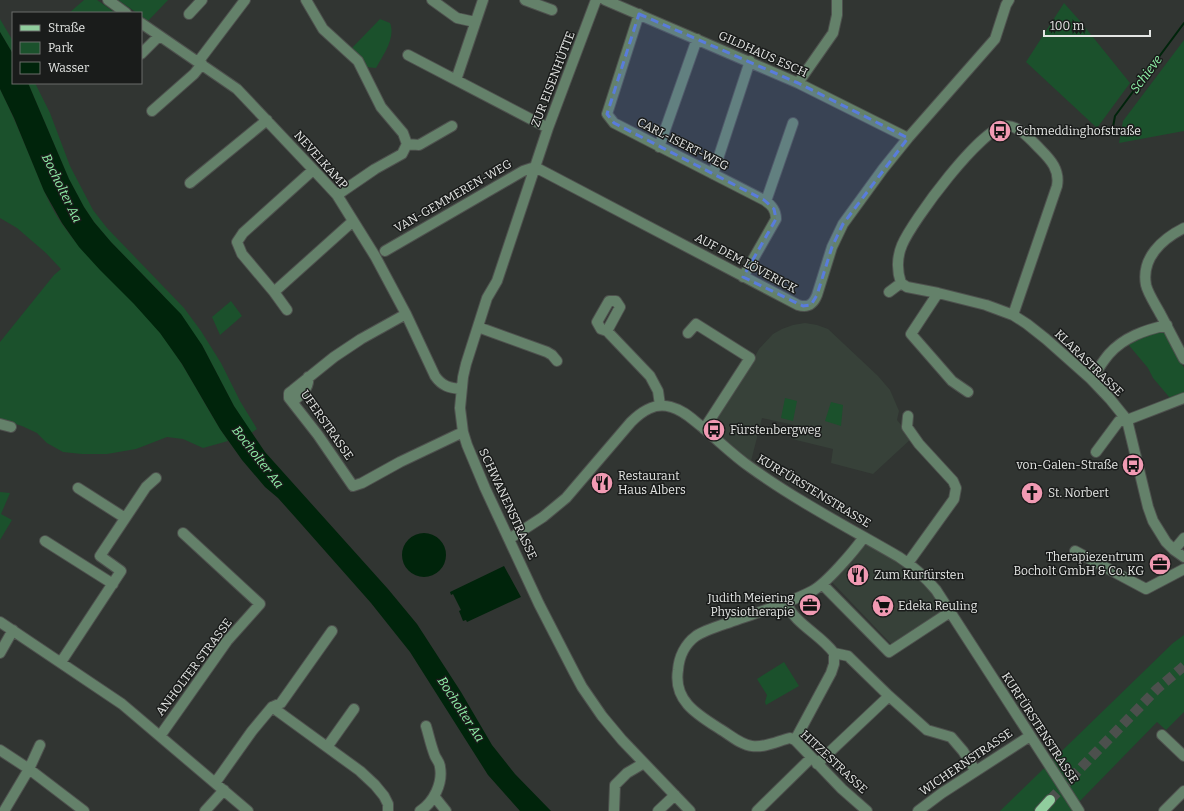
<svg xmlns="http://www.w3.org/2000/svg" width="1184" height="811" font-family="Bitter,serif">
  <style>
    .built { fill: #374139 }
    .green { fill: #1b512c }
    .water { fill: #00240b }
    .lines { fill: none; stroke-linecap: round; stroke-linejoin: round }
    .stream { stroke: #00240b; stroke-width: 2 }
    .major-tunnel { stroke: #4c504d; stroke-width: 10; stroke-dasharray: 10 5; stroke-linecap: butt }
    .minor-casing { stroke: #4e514e; stroke-width: 12 }
    .major-casing { stroke: #4e514e; stroke-width: 12 }
    .minor { stroke: #64816a; stroke-width: 10 }
    .major { stroke: #90cd9d; stroke-width: 10 }
    .marked { fill: #597cdc; fill-opacity: 0.2; stroke: #597cdc; stroke-width: 3; stroke-dasharray: 8 5; stroke-linejoin: round }
    .labels { text-anchor: middle; dominant-baseline: central; stroke-width: 3; stroke-linejoin: round; paint-order: stroke }
    .street-label { font-size: 12px; fill: #e4e6e4; stroke: #1a1c1b }
    .poi-label { font-size: 12px; fill: #e4e6e4; stroke: #1a1c1b; text-anchor: start }
    .water-label { font-size: 13px; font-style: italic; fill: #90f1a8; stroke: #1a1c1b }
  </style>
  <rect width="100%" height="100%" fill="#313532"/>
  <!-- built -->
  <path class="built" d="M805,323l12,2 11,4 50,47 12,14 9,21 -2,9 15,18 -39,36 -42,-11 2,-14 -41,-10 2,-14 -32,-7 -11,43 -41,-34 41,-63 8,-15 14,-15 9,-5 11,-4z
    M865,541l34,20 33,30 12,19 -50,37 -64,-67z"/>
  <!-- green -->
  <path class="green" d="M84,0h13l19,13h-47z
    M118,0h50l-20,21 -7,-5v-3h-4z
    M1064,3l16,18 50,62 -33,45 -71,-66z
    M0,19l13,22v13l-13,-22z
    M380,19l10,4c6,15 -7,32 -14,45l-10,-1 -15,-18z
    M1184,40v91l-65,12 4,-22z
    M28,83h7l15,30 20,53 23,44 14,18 77,80 17,23 20,32 19,38 17,28 -6,4 -17,-27 -32,-61 -40,-51 -51,-52 -17,-20 -10,-15 -15,-28z
    M0,89c12,24 22,49 33,75 8,20 16,41 29,60 28,41 69,71 99,110 26,33 43,72 67,107l-25,7 -20,-9 -16,-2 -31,12 -29,5h-25l-19,-2 -16,-9 -10,-10 -15,-7 -22,-7v-77l54,-67 7,-6 -15,-16 -29,-25 -17,-10z
    M231,301l11,15 -22,19 -8,-18z
    M1163,328l21,40v26l-14,4 -17,-20 -5,-10 -21,-25z
    M785,398l12,3 -4,20 -12,-3z
    M831,402l12,3 -2,21 -16,-5z
    M0,492l10,1 -9,21 11,6 -12,20z
    M1184,635v77l-18,18 -9,-8 -78,80 -3,9h-76l173,-168z
    M784,662l15,24 -33,19 -1,-3 2,-7 -10,-16z"/>
  <!-- water -->
  <path class="water" d="M0,32l13,22v29h15l41,96 15,28 10,15 17,20 70,72 21,31 32,61 31,46 123,137 29,35 44,68 31,53 23,29 36,37h-31l-32,-36 -78,-123 -39,-49 -76,-86 -17,-19 -13,-11 -23,-27 -22,-31 -38,-65 -22,-31 -26,-29 -34,-34 -21,-23 -17,-24 -18,-32 -30,-73 -14,-29z
    M402 555a22 22 0 1 1 44 0a22 22 0 1 1-44 0Z
    M504,566l17,31 -54,25 -1,-2 -3,1 -4,-10 2,-1 -8,-16 -2,1 -1,-3z"/>
  <g class="lines">
    <!-- stream -->
    <path class="stream" d="M1113,127l2,-11 69,-93"/>
    <!-- major-tunnel -->
    <path class="major-tunnel" d="M1050,800l107,-111 27,-23"/>
    <!-- minor casing -->
    <g class="minor-casing">
      <path id="minor" d="M108,0l18,13
        M306,0l17,29 35,32 23,46 22,26 4,11 -5,10 -27,15 -38,26
        M432,0l25,18 18,4
        M525,0l27,10
        M596,0l-48,128 -51,153 -10,17 -21,66 -3,13 -3,31 3,24 4,13 18,43 54,116 35,68 8,15 20,29 20,24 68,71
        M605,0l193,83 110,55
        M189,14l13,-14
        M639,14l-32,100 7,9 150,77c8,5 12,10 12,19l-33,58
        M141,23l96,66 87,92 13,14 38,61 31,58 29,62c7,10 14,12 26,13
        M141,54l18,-18
        M408,55l140,73
        M198,62l47,-62
        M456,80l27,-80
        M798,83l35,-50 4,-18v-15
        M152,111l42,-37 8,-10
        M407,144l12,1 33,-19
        M659,147l38,-108
        M535,167l263,138c10,3 15,0 19,-10l15,-48 11,-23 40,-55 25,-31 87,-99 11,-34 3,-5
        M313,170l-70,63 -6,9 5,12 32,38 78,-70
        M713,174l37,-113
        M190,183l77,-63
        M766,201l27,-78
        M1184,228c-22,11 -43,30 -38,57 2,9 11,22 15,30 8,15 15,29 23,44
        M385,251l138,-80 12,-4
        M901,283l6,4 31,6 48,12 27,10 14,9 19,15 45,40 19,20 17,21 21,87 5,14 13,21 8,8 10,7
        M901,283c-4,-12 -4,-26 1,-38 10,-24 80,-119 104,-119 13,-1 26,15 34,23 11,11 20,21 17,37l-44,129
        M274,292l13,18
        M889,292l12,-9
        M938,293l-27,41 41,47 16,11
        M406,314l-45,25 -27,18 -41,33 -4,3v5l29,37 35,51 9,-3 38,-21 63,-30
        M478,327l69,25 5,3 5,6
        M607,331l-6,-2 -4,-7 12,-21h7l4,6 -13,24 43,45 8,15 2,14
        M688,333l8,-9 54,34 -46,71
        M1091,379c6,-8 12,-18 18,-25 15,-17 36,-24 58,-29
        M292,402c8,-6 18,-14 16,-25
        M908,416l-1,11 12,17 34,37 3,7 -2,11 -46,64
        M0,424l11,3
        M1096,452l23,-31 8,-1 57,-22
        M78,488l47,30
        M864,537c-10,14 -38,47 -52,54 -25,13 -53,21 -79,30 -11,4 -28,9 -37,15 -11,8 -17,21 -18,34 -5,31 20,45 42,59 10,6 21,16 32,17 12,2 26,-5 38,-8l5,2 47,49 25,22
        M509,539l34,-22 23,-19 65,-76c11,-11 24,-20 40,-15 12,3 21,12 30,19 17,14 32,29 49,41 47,34 99,61 149,90 14,9 26,20 37,33l143,221
        M45,541l68,43
        M1174,550l10,-12
        M1075,551l71,38 38,-20
        M822,584l67,68 61,-40
        M786,603c10,22 34,31 48,50l14,3 41,40 38,34 24,7 12,14 12,19
        M0,622l122,82 126,107
        M0,653l13,-23
        M61,662l60,-91 -21,-15 46,-69 10,-9
        M272,707l9,-4 51,-72
        M1162,735l22,21
        M160,736l67,-95 33,-37 -77,-71
        M795,740l36,-67 3,-9v-11
        M327,747l27,-38
        M0,750l29,19 55,42
        M817,764l72,-68
        M215,783l37,-52 20,-24 88,64 15,14 9,11 4,8v7
        M434,796l12,15
        M4,811l25,-42 11,-24
        M205,811l19,-21
        M420,811c14,-9 23,-28 20,-44 0,-4 -3,-7 -5,-11 -4,-10 -6,-20 -9,-30
        M614,811l1,-26 12,-12 17,-10
        M658,811l17,-16
        M757,811l54,-53
        M918,811l24,-18 88,-57
        M1164,811l20,-20"/>
    </g>
    <!-- major casing -->
    <g class="major-casing">
      <path id="major" d="M1040,811l10,-11"/>
    </g>
    <!-- minor -->
    <use href="#minor" class="minor"/>
    <!-- major -->
    <use href="#major" class="major"/>
  </g>
  <!-- marked area -->
  <path class="marked" d="M639,14l159,69 110,55 -65,86 -11,23 -15,48 -6,10 -8,1 -60,-29 33,-58 -2,-10 -10,-9 -150,-77 -7,-9z"/>
  <!-- icons -->
  <defs>
    <g id="bus-disc" transform="scale(1.15)"><circle r="9.5" fill="#f19ab3" stroke="#1a1c1b"/><path d="M-5-6H5V4H4V6H2V4H-2V6H-4V4H-5ZM-3.5-4V0h7V-4ZM-3.5 1.2v1.5H-2V1.2ZM2 1.2v1.5H3.5V1.2Z" fill="#111"/></g>
    <g id="restaurant-disc" transform="scale(1.15)"><circle r="9.5" fill="#f19ab3" stroke="#1a1c1b"/><path d="M-5-6h1v4h1v-4h1v4h1v-4h1v5L-1.5 .5V6h-2V.5L-5-1ZM5-6V6H3V1.5H1.5Q1.5-4 5-6Z" fill="#111"/></g>
    <g id="church-disc" transform="scale(1.15)"><circle r="9.5" fill="#f19ab3" stroke="#1a1c1b"/><path d="M-1.2-6h2.4v3.5h3.3v2.4h-3.3V6h-2.4V-.1h-3.3v-2.4h3.3Z" fill="#111"/></g>
    <g id="office-disc" transform="scale(1.15)"><circle r="9.5" fill="#f19ab3" stroke="#1a1c1b"/><path d="M-6-3h4V-5.5h4V-3h4V5H-6ZM-1-4.5V-3h2v-1.5ZM-6 0V1H6V0Z" fill="#111"/></g>
    <g id="supermarket-disc" transform="scale(1.15)"><circle r="9.5" fill="#f19ab3" stroke="#1a1c1b"/><path d="M-6-5.5h2.5l.6 2H6L4.5 2H-2.5L-4.4-4H-6ZM-1.5 3.2a1.3 1.3 0 1 0 .1 0ZM3 3.2a1.3 1.3 0 1 0 .1 0Z" fill="#111"/></g>
  </defs>
  <g fill-rule="evenodd">
    <use href="#bus-disc" x="1000" y="131"/>
    <use href="#bus-disc" x="714" y="430"/>
    <use href="#bus-disc" x="1133" y="465"/>
    <use href="#restaurant-disc" x="602" y="483"/>
    <use href="#church-disc" x="1032" y="493"/>
    <use href="#office-disc" x="1160" y="564"/>
    <use href="#restaurant-disc" x="858" y="575"/>
    <use href="#office-disc" x="810" y="605"/>
    <use href="#supermarket-disc" x="883" y="606"/>
  </g>
  <g class="labels">
    <!-- street labels -->
    <g class="street-label">
      <text transform="translate(763 54) rotate(24)">GILDHAUS ESCH</text>
      <text transform="translate(553 79) rotate(-69)">ZUR EISENHÜTTE</text>
      <text transform="translate(683 144) rotate(27)">CARL-ISERT-WEG</text>
      <text transform="translate(321 160) rotate(48)">NEVELKAMP</text>
      <text transform="translate(453 196) rotate(-30)">VAN-GEMMEREN-WEG</text>
      <text transform="translate(746 263) rotate(28)">AUF DEM LÖVERICK</text>
      <text transform="translate(1089 363) rotate(44)">KLARASTRASSE</text>
      <text transform="translate(327 425) rotate(55)">UFERSTRASSE</text>
      <text transform="translate(814 491) rotate(31)">KURFÜRSTENSTRASSE</text>
      <text transform="translate(508 504) rotate(65)">SCHWANENSTRASSE</text>
      <text transform="translate(194 667) rotate(-53)">ANHOLTER STRASSE</text>
      <text transform="translate(1040 728) rotate(57)">KURFÜRSTENSTRASSE</text>
      <text transform="translate(834 762) rotate(43)">HITZESTRASSE</text>
      <text transform="translate(966 762) rotate(-34)">WICHERNSTRASSE</text>
    </g>
    <!-- poi labels -->
    <g class="poi-label">
      <text x="1016" y="131">Schmeddinghofstraße</text>
      <text x="730" y="430">Fürstenbergweg</text>
      <text x="1118" y="465" text-anchor="end">von-Galen-Straße</text>
      <text x="618" y="476">Restaurant<tspan x="618" dy="14">Haus Albers</tspan></text>
      <text x="1048" y="493">St. Norbert</text>
      <text x="1144" y="557" text-anchor="end">Therapiezentrum<tspan x="1144" dy="14">Bocholt GmbH &amp; Co. KG</tspan></text>
      <text x="874" y="575">Zum Kurfürsten</text>
      <text x="794" y="598" text-anchor="end">Judith Meiering<tspan x="794" dy="14">Physiotherapie</tspan></text>
      <text x="898" y="606">Edeka Reuling</text>
    </g>
    <!-- water labels -->
    <g class="water-label">
      <text transform="translate(1146 74) rotate(-53)">Schieve</text>
      <text transform="translate(62 188) rotate(64)">Bocholter Aa</text>
      <text transform="translate(258 457) rotate(52)">Bocholter Aa</text>
      <text transform="translate(461 709) rotate(57)">Bocholter Aa</text>
    </g>
  </g>
  <!-- legend -->
  <rect x="12" y="12" width="130" height="72" fill="#1a1c1b" stroke="#6b6d6b"/>
  <rect x="20" y="25" width="20" height="6" fill="#90cd9d" stroke="#6b6d6b"/>
  <text x="48" y="32" font-size="12" fill="#e4e6e4">Straße</text>
  <rect x="20" y="42" width="20" height="12" fill="#1b512c" stroke="#6b6d6b"/>
  <text x="48" y="52" font-size="12" fill="#e4e6e4">Park</text>
  <rect x="20" y="62" width="20" height="12" fill="#00240b" stroke="#6b6d6b"/>
  <text x="48" y="72" font-size="12" fill="#e4e6e4">Wasser</text>
  <!-- scale -->
  <path d="M1044 30v6h106v-6" fill="none" stroke="#e4e6e4" stroke-width="2"/>
  <text x="1050" y="30" font-size="12" fill="#e4e6e4" stroke="#1a1c1b" stroke-width="3" paint-order="stroke">100 m</text>
</svg>
